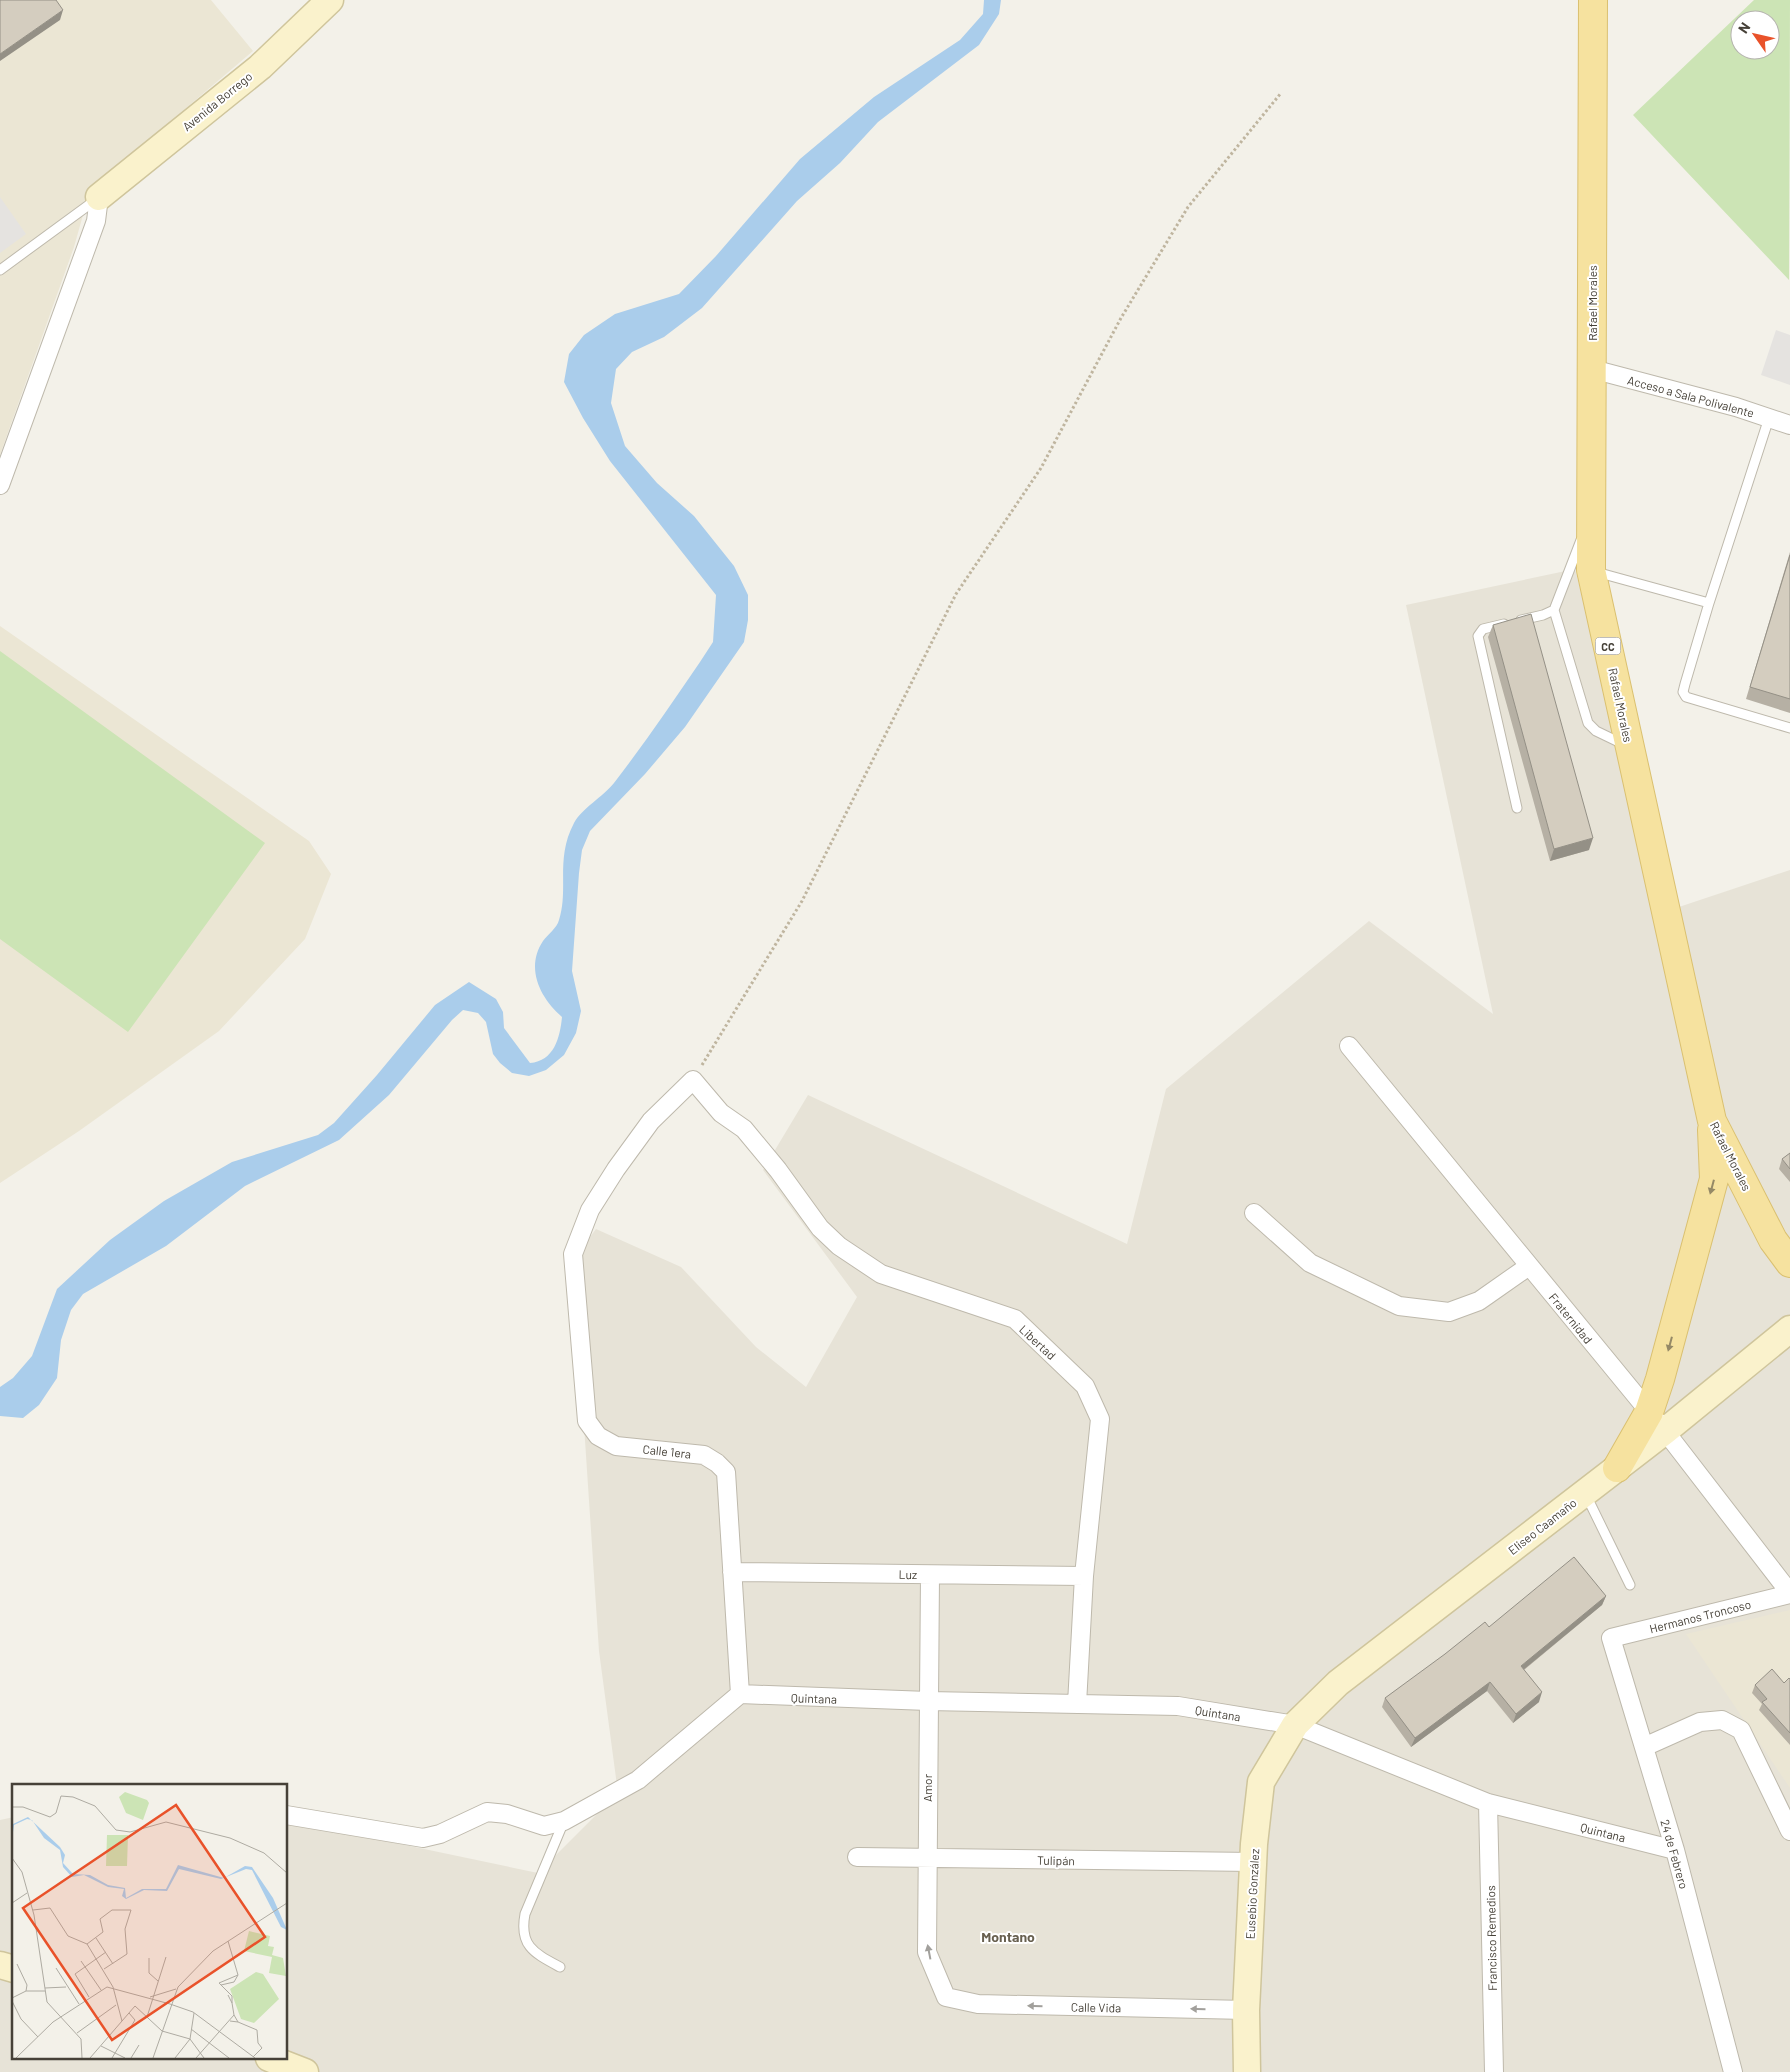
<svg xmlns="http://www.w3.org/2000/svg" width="1790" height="2072" font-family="Barlow,sans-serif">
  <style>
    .residential { fill: #e7e3d7 }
    .education { fill: #ebe6d4 }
    .green { fill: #cce4b5; fill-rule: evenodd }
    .parking { fill: #e5e3e0 }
    .water { fill: #aacdeb }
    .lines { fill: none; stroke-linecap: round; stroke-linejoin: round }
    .lane-casing { stroke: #beb9ac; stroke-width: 11 }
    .street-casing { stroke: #beb9ac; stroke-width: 20 }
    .secondary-casing { stroke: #cfc59c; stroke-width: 29 }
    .primary-casing { stroke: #dac070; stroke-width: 30 }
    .path { stroke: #bfb59f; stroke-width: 3; stroke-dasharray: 2.5 2.5; stroke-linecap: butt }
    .lane { stroke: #fff; stroke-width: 9 }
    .street { stroke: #fff; stroke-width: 18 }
    .secondary { stroke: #faf2cc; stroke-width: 26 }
    .primary { stroke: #f6e29f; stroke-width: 28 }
    .wall { fill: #b6b0a4 }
    .shaded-wall { fill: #949086 }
    .building { fill: #d4cdbf; stroke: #949086 }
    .oneway { fill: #958966 }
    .oneway2 { fill: #a2a09c }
    .labels { text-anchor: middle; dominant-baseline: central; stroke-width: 4; stroke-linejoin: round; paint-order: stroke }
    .shield { fill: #fff; stroke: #7e7a74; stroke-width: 1 }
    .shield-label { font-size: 11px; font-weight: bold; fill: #464138 }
    .street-label { font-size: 12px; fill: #464138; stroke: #fff }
    .neighbourhood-label { font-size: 14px; font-weight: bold; fill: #686050; stroke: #fff }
    .inset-road { fill: none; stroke: #aeaba2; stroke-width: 1 }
    .view { fill: #e9522a; fill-opacity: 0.15; stroke: #e9522a; stroke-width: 2.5 }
    .inset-edge { fill: none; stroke: #464138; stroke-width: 2.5 }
  </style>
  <rect width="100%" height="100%" fill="#f3f1e9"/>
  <!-- residential -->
  <path class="residential" d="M1575,569l89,343 126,-42v1202h-1790v-252l14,-3v241h272v-238l252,53 80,-80 -19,-142 -26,-391 23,-31 85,38 75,80 50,40 51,-90 -94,-127 45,-75 319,149 39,-155 203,-168 124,93 -87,-409z"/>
  <!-- education -->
  <path class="education" d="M0,0h211l42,51 -163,139 -16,57 -74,208z
    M0,626l309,215 22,33 -26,65 -86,92 -140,100 -79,52z
    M1790,1610v178l-104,-154z"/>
  <!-- green -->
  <path class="green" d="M1754,0h36l-1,280 -156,-165zM1740,20h30v30h-30z
    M0,651l265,192 -137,189 -128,-93z"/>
  <!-- parking -->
  <path class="parking" d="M0,197l26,37 -26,19z
    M1776,330l14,5v50l-29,-10z"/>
  <!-- water -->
  <path class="water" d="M984,0h17l-2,14 -20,31 -101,77 -38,41 -43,38 -95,107 -38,29 -32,15 -16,17 -5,34 14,43 32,37 37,33 40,50 14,29v25l-4,22 -59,85 -40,47 -55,57 -8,19 -3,23 -7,98 9,40 -5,22 -12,22 -18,15 -17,6 -17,-3 -12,-10 -7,-9 -7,-32 -8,-9 -15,-3 -11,10 -63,75 -50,45 -94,46 -79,60 -83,48 -12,16 -10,30 -4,38 -18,27 -16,13 -23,-2v-29l13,-9 19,-22 25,-67 53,-49 54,-39 68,-39 86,-27 16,-12 43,-48 58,-70 34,-23 27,17 7,13 1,16 26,35c24,-2 30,-25 32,-46 -22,-19 -37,-49 -19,-76 5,-7 14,-13 16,-21 10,-32 -4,-61 15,-97 8,-15 29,-26 40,-40 30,-39 58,-80 86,-121l13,-20 3,-47 -106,-134 -27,-43 -19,-36 5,-28 15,-19 31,-21 64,-20 37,-38 84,-97 74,-62 86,-57 23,-26z"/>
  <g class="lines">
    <!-- lane casing -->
    <g class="lane-casing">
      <path id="lane" d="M0,270l97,-71
        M1596,572l113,31 60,-185
        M1709,603l-24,81 -2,8 3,5 104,31
        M1554,610l34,113 8,8 27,13
        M1521,620l22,-5 11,-5 27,-70
        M1504,624l-21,5 -5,7 39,172
        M1586,1495l44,90
        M560,1967c-26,-14 -41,-21 -35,-53l39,-93"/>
    </g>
    <!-- street casing -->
    <g class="street-casing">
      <path id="street" d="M1592,369l144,38 54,18
        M0,485l96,-264 3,-24
        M1349,1046l316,385 125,162
        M1254,1213l56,50 89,43 50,6 30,-11 50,-35
        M732,1572l352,4
        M930,1575l-3,377 19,45 32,7 268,6
        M740,1694l-14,-222 -9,-9 -13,-8 -88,-9 -18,-10 -11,-15 -14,-167 17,-44 26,-41 35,-48 42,-41 28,33 23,16 34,41 42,58 19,18 42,28 134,45 70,67 15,33 -16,157 -7,128
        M740,1694l188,7 250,5 117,19 193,78 187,47
        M1644,1747l56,-25 22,-2 19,10 49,101
        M1488,1803l6,269
        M286,1815l137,23 17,-4 47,-22 20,2 37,12 20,-5 74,-41 102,-86
        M857,1857l397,5
        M1733,2072l-58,-222 -64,-212 179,-44"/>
    </g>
    <!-- secondary casing -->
    <g class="secondary-casing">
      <path id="secondary" d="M99,197l161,-130 70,-67
        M0,1965l14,4
        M269,2058l36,14
        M1247,2072l-1,-62 8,-166 7,-62 34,-57 43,-42 327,-252 125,-102"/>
    </g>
    <!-- primary casing -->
    <g class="primary-casing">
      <path id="primary" d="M1593,0l-2,570 121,551 61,119 17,23
        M1617,1468l32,-56 11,-33 54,-200 -2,-49"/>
    </g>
    <!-- path -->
    <path class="path" d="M702,1065l100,-164 154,-307 85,-126 80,-150 67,-111 93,-114"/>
    <!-- lane -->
    <use href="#lane" class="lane"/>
    <!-- street -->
    <use href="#street" class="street"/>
    <!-- secondary -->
    <use href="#secondary" class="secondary"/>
    <!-- primary -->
    <use href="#primary" class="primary"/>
  </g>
  <!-- wall -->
  <path class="wall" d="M1790,552v161l-44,-14z
    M1493,625l96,225 -39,11 -62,-224z
    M1790,1153v29l-11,-13 3,-10z
    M1606,1596l-4,9 -78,65 15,32 -26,21 -26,-32 -76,56 -29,-40 3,-9 104,-71z
    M1790,1679v66l-31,-35 3,-6 -10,-11 3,-8 29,-2z"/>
  <!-- shaded-wall -->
  <path class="shaded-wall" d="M63,10l-3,10 -60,41v-7z
    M1593,838l-4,12 -39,11 4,-12z
    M1606,1596l-4,9 -85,70 4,-9z
    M1490,1682l-3,9 -76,56 4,-9z
    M1542,1692l-3,10 -26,21 3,-9z"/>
  <!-- building -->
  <path class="building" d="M0,0h56l7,10 -63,44z
    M1790,555v144l-40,-12z
    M1531,614l62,224 -39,11 -61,-224z
    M1790,1153v16l-8,-10z
    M1574,1557l32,39 -85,70 21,26 -26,22 -26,-32 -75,56 -30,-40 60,-44 40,-32 4,5z
    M1772,1669l12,14 5,-5 1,1v54l-28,-31 5,-3 -12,-14z"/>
  <!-- one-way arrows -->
  <defs><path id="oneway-solid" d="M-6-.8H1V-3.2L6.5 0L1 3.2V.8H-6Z" transform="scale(1.25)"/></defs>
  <g class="oneway">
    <use href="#oneway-solid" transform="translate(1712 1187) rotate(105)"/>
    <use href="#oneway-solid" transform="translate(1670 1344) rotate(105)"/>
  </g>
  <g class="oneway2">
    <use href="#oneway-solid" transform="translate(929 1952) rotate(-101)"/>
    <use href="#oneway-solid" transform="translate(1035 2006) rotate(-179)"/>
    <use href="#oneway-solid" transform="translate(1198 2009) rotate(-179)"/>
  </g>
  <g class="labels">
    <!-- shield labels -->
    <rect class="shield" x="1595.5" y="637.5" width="25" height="17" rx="4"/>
    <g class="shield-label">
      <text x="1608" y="646">CC</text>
    </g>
    <!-- street labels -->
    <g class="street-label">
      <text transform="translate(217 101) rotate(-39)">Avenida Borrego</text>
      <text transform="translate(1592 303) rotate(-90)">Rafael Morales</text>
      <text transform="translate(1691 396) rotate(15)">Acceso a Sala Polivalente</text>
      <text transform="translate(1621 705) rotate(78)">Rafael Morales</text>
      <text transform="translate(1731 1156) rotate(63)">Rafael Morales</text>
      <text transform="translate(1571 1318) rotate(51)">Fraternidad</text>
      <text transform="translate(1038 1342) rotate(43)">Libertad</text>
      <text transform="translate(667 1451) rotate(6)">Calle 1era</text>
      <text transform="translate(1542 1526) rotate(-38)">Eliseo Caamaño</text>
      <text transform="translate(908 1574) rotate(1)">Luz</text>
      <text transform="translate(1700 1616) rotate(-14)">Hermanos Troncoso</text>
      <text transform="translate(814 1698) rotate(2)">Quintana</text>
      <text transform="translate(1218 1713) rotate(9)">Quintana</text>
      <text transform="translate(927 1788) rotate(-90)">Amor</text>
      <text transform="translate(1603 1832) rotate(14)">Quintana</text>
      <text transform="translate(1675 1854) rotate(74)">24 de Febrero</text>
      <text transform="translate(1056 1860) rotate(1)">Tulipán</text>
      <text transform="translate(1252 1894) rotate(-87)">Eusebio González</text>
      <text transform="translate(1491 1938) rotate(-91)">Francisco Remedios</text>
      <text transform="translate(1096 2007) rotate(1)">Calle Vida</text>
    </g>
    <!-- neighbourhood labels -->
    <g class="neighbourhood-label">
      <text x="1008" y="1936">Montano</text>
    </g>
  </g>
  <!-- overview -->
  <g transform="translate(12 1784)">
    <rect width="275" height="275" fill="#f3f1e9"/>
    <path d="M113,8l22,8 2,3 -6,17 -17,-7 -7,-16zM95,51h21l-1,31h-21zM237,147l21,5 -2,10 6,1 -2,8 11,3 3,18 -17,-3 3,-16 -28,-6zM244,188l7,2 16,25 -25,24 -13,-4 -11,-30z" fill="#cce4b5"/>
    <path d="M16,33l32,30 5,8 -2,8 10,11 17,1 18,10 17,3 1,10 16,-9h24l12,-24 46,13 21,-12 7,1 21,31 14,32 -6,-3 -29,-57 -6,-1 -25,10 -42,-10 -12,22 -23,-1 -18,9 -4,-3 2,-7 -16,-2 -24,-12 -12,2 -9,-10 -3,-17 -16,-12 -12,-18 -5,-1 -13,6 -2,14 1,-15z" fill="#aacdeb"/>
    <path class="inset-road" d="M0,23h11l27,10 6,-4 5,-17 12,1 22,9 21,24 14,2 36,-10 64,16 34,15 23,20M0,74l10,14 12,43 13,87 34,37 1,19M0,119l15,-10M21,126l17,-2 18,28 19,8M84,154l17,26M216,157l10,34M75,160l16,-12 -3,-13 12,-9h19l-6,19 2,25 -23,15M75,160l26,43 9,34M137,174v15l9,8M69,177l20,29M5,180l10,21 -1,6M44,184l23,36M226,191l-4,7 -13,3 -2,-2zM209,201l11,11v7l-4,-8M33,204l21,-1M77,213l-14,-23 31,-22M138,213l26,-8M0,214l14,-7h19M0,217l9,18 17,18M158,220l23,8 62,46M135,233l19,-60M218,237l8,1 -4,-7M226,238l19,8 1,13 4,5 -9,9M179,245l38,29M65,249l39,-28M89,262l24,12M4,274l37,-36 54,-35 63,17M78,274l45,-52 27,25 28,8 14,19M100,274l23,-38 -6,-7M119,274l8,-13M141,274l25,-71 35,-36 74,-48M163,274l15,-19 4,-26M184,274l38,-43 -2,-12"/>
    <path class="view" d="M164,21l89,132 -153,103 -89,-132z"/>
    <rect width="275" height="275" class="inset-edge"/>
  </g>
  <!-- north arrow -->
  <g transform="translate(1755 35) rotate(304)"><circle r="24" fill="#ffffff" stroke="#b5b3af"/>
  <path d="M0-4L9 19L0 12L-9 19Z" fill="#e9522a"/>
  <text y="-8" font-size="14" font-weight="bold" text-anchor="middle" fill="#464138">N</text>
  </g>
</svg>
